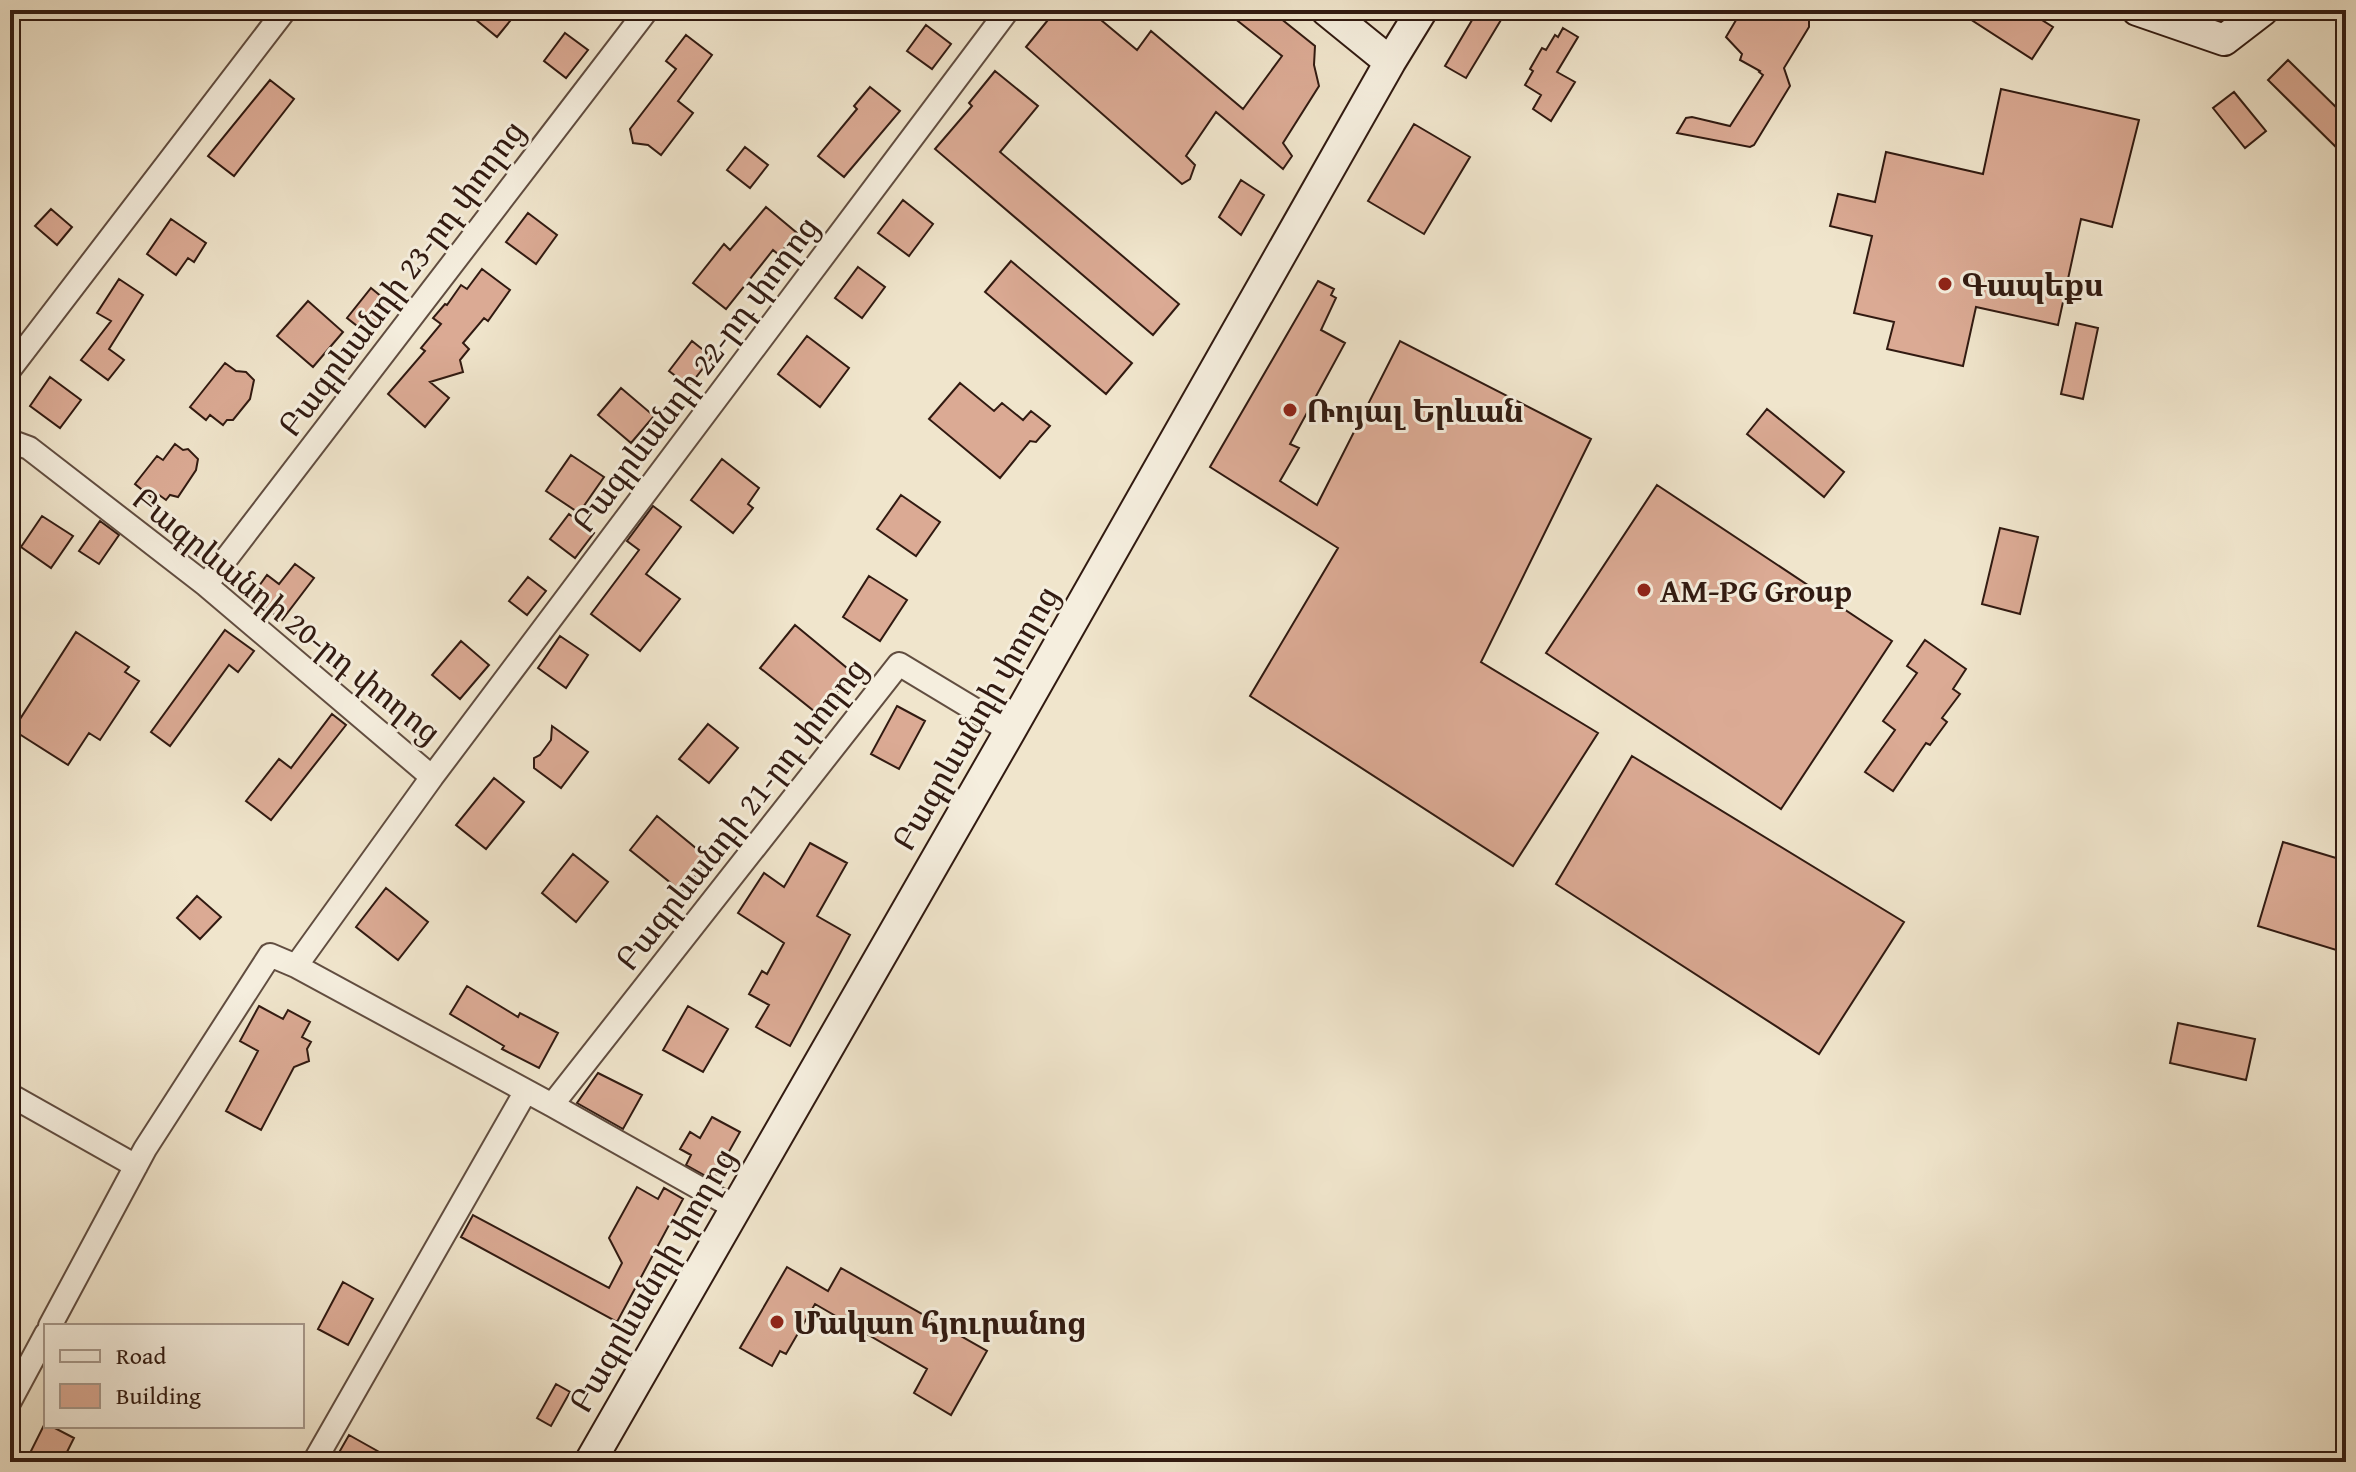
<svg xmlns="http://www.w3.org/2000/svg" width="2356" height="1472" font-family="'Gentium Book Plus','Noto Serif Armenian',serif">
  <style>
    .building { fill: #dbaa94; stroke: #311a11; stroke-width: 2 }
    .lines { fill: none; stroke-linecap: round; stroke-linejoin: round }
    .street-casing { stroke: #614d40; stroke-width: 26 }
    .secondary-casing { stroke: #311a11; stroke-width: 34 }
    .street { stroke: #f5eede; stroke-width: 22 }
    .secondary { stroke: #f5eede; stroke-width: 30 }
    .poi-dot { fill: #8f2418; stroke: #f5eede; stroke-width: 3 }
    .labels { text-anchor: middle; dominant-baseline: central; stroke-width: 6; stroke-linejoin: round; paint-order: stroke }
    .street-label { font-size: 32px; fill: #311a11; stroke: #f5eede }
    .poi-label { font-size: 32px; font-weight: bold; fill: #311a11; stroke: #f5eede; text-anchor: start }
  </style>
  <rect width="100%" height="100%" fill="#f0e5cc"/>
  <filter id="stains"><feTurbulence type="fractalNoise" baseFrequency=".0025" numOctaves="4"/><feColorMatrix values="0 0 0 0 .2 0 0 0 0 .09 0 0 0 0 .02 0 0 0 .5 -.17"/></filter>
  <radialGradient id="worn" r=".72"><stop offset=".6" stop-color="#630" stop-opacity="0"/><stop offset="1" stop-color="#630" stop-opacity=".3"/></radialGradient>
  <!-- building -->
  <path class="building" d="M464,10h55l-22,27z
    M1056,10h33l48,40 14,-19 92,78 39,-53 -58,-46h46l45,36 -1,19 5,21 -36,57 9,13 -9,13 -67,-57 -30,44 9,9 -5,14 -8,5 -156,-137z
    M1478,10h29l-41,68 -21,-12z
    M1742,10h56l11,6v11l-25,41 6,18 -36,59 -4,2 -73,-14 9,-15 6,-1 38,9 33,-51 -4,-3 1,-1 -20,-11 2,-6 -16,-17z
    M1956,10h70l27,17 -21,32z
    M926,25l25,19 -19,25 -25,-18z
    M1563,28l15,9 -21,35 18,10 -24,39 -18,-12 8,-14 -16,-10 8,-14 -3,-2 12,-21 4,2 9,-15 3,2z
    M565,33l23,17 -22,28 -22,-17z
    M686,35l26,20 -34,46 15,12 -32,42 -13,-10 -15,-2 -3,-14 46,-60 -10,-8z
    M2288,60l58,57v40l-78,-77z
    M995,71l43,35 -38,46 179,152 -26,31 -218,-186 37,-43 -3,-3z
    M270,80l24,19 -60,77 -26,-20z
    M870,87l30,24 -56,66 -26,-21 39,-47 -3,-3z
    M2001,89l138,31 -27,107 -31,-8 -23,106 -82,-18 -13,59 -76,-17 7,-27 -40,-9 18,-77 -42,-10 8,-32 37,8 11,-50 97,22z
    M2234,92l32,39 -21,17 -32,-40z
    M1414,124l56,33 -46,77 -56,-33z
    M745,147l23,18 -18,23 -23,-18z
    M1241,180l23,15 -23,40 -22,-18z
    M903,200l30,24 -24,32 -31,-23z
    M766,207l31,26 -18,22 -6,-5 -47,59 -33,-26 31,-39 6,6z
    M51,209l21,18 -15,18 -22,-19z
    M528,213l29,22 -21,29 -30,-22z
    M171,219l35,24 -12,19 -6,-4 -12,17 -29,-21z
    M1011,261l121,102 -26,31 -121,-102z
    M858,267l27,20 -23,31 -27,-20z
    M482,269l28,21 -22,31 -4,-3 -21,25 6,6 -9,11 3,12 -33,10 19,16 -24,29 -37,-33 37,-43 -4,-3 20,-24 -8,-6 12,-14 2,1 14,-20 6,4z
    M119,279l24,16 -34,54 15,11 -16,20 -27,-20 30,-39 -14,-8z
    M1318,281l16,8 -3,6 5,3 -15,32 24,13 -55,101 9,4 -19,33 37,24 83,-164 191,98 -110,223 117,71 -85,133 -263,-170 88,-148 -128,-81z
    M371,288l23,19 -24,29 -23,-18z
    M308,301l35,31 -30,35 -36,-31z
    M2076,323l22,5 -15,71 -22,-5z
    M807,336l42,32 -29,39 -42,-33z
    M692,341l20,16 -23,29 -20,-15z
    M225,363l11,8 10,1 8,8 -4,19 -17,21h-6l-4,5 -13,-10 -4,5 -16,-13z
    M50,377l31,23 -21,28 -30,-22z
    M960,383l34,28 8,-8 21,17 8,-9 19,15 -14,16 -6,-1 -30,37 -71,-59z
    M621,388l33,28 -23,27 -33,-28z
    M1767,409l77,63 -20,25 -77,-63z
    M175,444l8,6 5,-1 10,10 -2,11 -18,27 -8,-2 -4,5 -11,-8 -4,5 -16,-13 22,-28 6,4z
    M571,455l33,22 -25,36 -33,-22z
    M722,459l37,29 -11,16 5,4 -20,25 -42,-33z
    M1657,485l235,156 -111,168 -235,-156z
    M901,495l39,27 -24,34 -39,-27z
    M653,506l28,21 -35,47 34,25 -40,52 -49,-37 48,-64 -12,-9z
    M569,514l25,19 -19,25 -25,-19z
    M42,516l31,20 -22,32 -30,-21z
    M100,521l19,14 -20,29 -20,-13z
    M2000,528l38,9 -18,77 -38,-10z
    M295,564l19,14 -32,42 -31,-23 16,-22 12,9z
    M869,576l38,24 -27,41 -37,-24z
    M528,577l18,14 -19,24 -18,-14z
    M795,625l58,48 -34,42 -59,-47z
    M225,630l29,21 -16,21 -9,-7 -59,81 -19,-14z
    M76,632l53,35 -4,5 14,9 -39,59 -11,-7 -21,32 -55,-35z
    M560,636l28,19 -22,33 -28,-20z
    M1925,640l41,29 -13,20 7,5 -18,24 5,4 -17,23 -4,-2 -33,48 -28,-19 30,-42 -12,-9 34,-48 -10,-7z
    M461,641l28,24 -29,34 -28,-24z
    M897,706l28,15 -26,48 -28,-15z
    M332,714l14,11 -75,95 -25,-19 33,-42 12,9z
    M708,724l30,24 -29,35 -30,-24z
    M552,726l36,26 -27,36 -27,-20v-10l6,-3 11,-15z
    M1632,756l272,166 -85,132 -263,-170z
    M494,778l30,24 -38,47 -30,-24z
    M657,816l52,43 -27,33 -52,-42z
    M2283,842l63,19v92l-88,-27z
    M810,843l37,20 -30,53 33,19 -60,111 -34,-19 13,-22 -20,-11 13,-23 5,3 17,-31 -46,-30 26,-40 20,14z
    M573,854l35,28 -32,40 -34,-29z
    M386,888l42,34 -30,38 -42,-33z
    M197,896l24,21 -21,22 -23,-21z
    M467,986l51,31 2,-4 38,20 -19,35 -37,-19 2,-3 -54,-32z
    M259,1006l24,13 5,-9 22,12 -8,15 9,5 -4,7 2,12 -15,6 -33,63 -35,-19 32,-60 -18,-10z
    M688,1006l40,23 -25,43 -40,-22z
    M2178,1023l77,16 -9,41 -76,-17z
    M598,1073l44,22 -19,34 -46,-26z
    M712,1117l28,15 -27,48 -27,-15 5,-10 -11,-6 10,-17 10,6z
    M637,1187l21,12 6,-11 19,11 -66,123 -156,-85 12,-22 136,73 13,-25 -13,-25z
    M787,1267l41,24 13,-23 146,83 -36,64 -37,-22 13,-24 -112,-65 -29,50 -6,-3 -8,15 -32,-18z
    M343,1282l30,17 -25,46 -30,-16z
    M556,1384l14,8 -19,34 -14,-8z
    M45,1423l1,3h5l23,12 -12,24h-20l-13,-7z
    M349,1435l48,27h-49l-11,-6z"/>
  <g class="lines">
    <!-- street casing -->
    <g class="street-casing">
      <path id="street" d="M10,369l275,-359
        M10,441l19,7 177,137 226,192 -136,189 256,139 183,103
        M206,585l441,-575
        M432,777l576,-767
        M10,1095l126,71
        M552,1105l347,-441 111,67
        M50,1326l95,-177 125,-194 26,11
        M10,1401l36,-67
        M314,1462l212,-371"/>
    </g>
    <!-- secondary casing -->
    <g class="secondary-casing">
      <path id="secondary" d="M1326,10l64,52
        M2137,10l87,30 39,-30
        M590,1462l420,-731 380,-669 32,-52"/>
    </g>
    <!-- street -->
    <use href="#street" class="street"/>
    <!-- secondary -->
    <use href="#secondary" class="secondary"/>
  </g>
  <!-- markers -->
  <g class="poi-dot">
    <circle cx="1945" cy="284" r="8"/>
    <circle cx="1290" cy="410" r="8"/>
    <circle cx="1644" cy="590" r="8"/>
    <circle cx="777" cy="1322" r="8"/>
  </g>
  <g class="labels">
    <!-- street labels -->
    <g class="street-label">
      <text transform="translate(401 278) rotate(-53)">Բագրևանդի 23-րդ փողոց</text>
      <text transform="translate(695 374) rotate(-53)">Բագրևանդի 22-րդ փողոց</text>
      <text transform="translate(287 615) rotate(39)">Բագրևանդի 20-րդ փողոց</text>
      <text transform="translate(975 718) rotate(-60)">Բագրևանդի փողոց</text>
      <text transform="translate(741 814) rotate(-52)">Բագրևանդի 21-րդ փողոց</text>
      <text transform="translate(652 1280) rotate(-60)">Բագրևանդի փողոց</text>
    </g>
    <!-- poi labels -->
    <g class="poi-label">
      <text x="1961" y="284">Գապեքս</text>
      <text x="1306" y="410">Ռոյալ Երևան</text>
      <text x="1660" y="590">AM-PG Group</text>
      <text x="793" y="1322">Մակաո հյուրանոց</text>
    </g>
  </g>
  <!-- margin -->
  <rect width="2356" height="1472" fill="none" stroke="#f0e5cc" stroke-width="40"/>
  <rect x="12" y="12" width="2332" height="1448" fill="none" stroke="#311a11" stroke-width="4"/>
  <rect x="20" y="20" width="2316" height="1432" fill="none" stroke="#311a11" stroke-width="2"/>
  <!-- legend -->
  <rect x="44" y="1324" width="260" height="104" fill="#f5eede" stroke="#a7998c" stroke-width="2"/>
  <rect x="60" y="1350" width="40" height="12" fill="#f5eede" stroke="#a7998c" stroke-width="2"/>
  <text x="116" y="1364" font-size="24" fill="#311a11">Road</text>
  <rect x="60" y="1384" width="40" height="24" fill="#dbaa94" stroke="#a7998c" stroke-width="2"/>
  <text x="116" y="1404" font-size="24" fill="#311a11">Building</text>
  <rect width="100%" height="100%" filter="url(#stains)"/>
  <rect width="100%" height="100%" fill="url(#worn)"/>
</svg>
